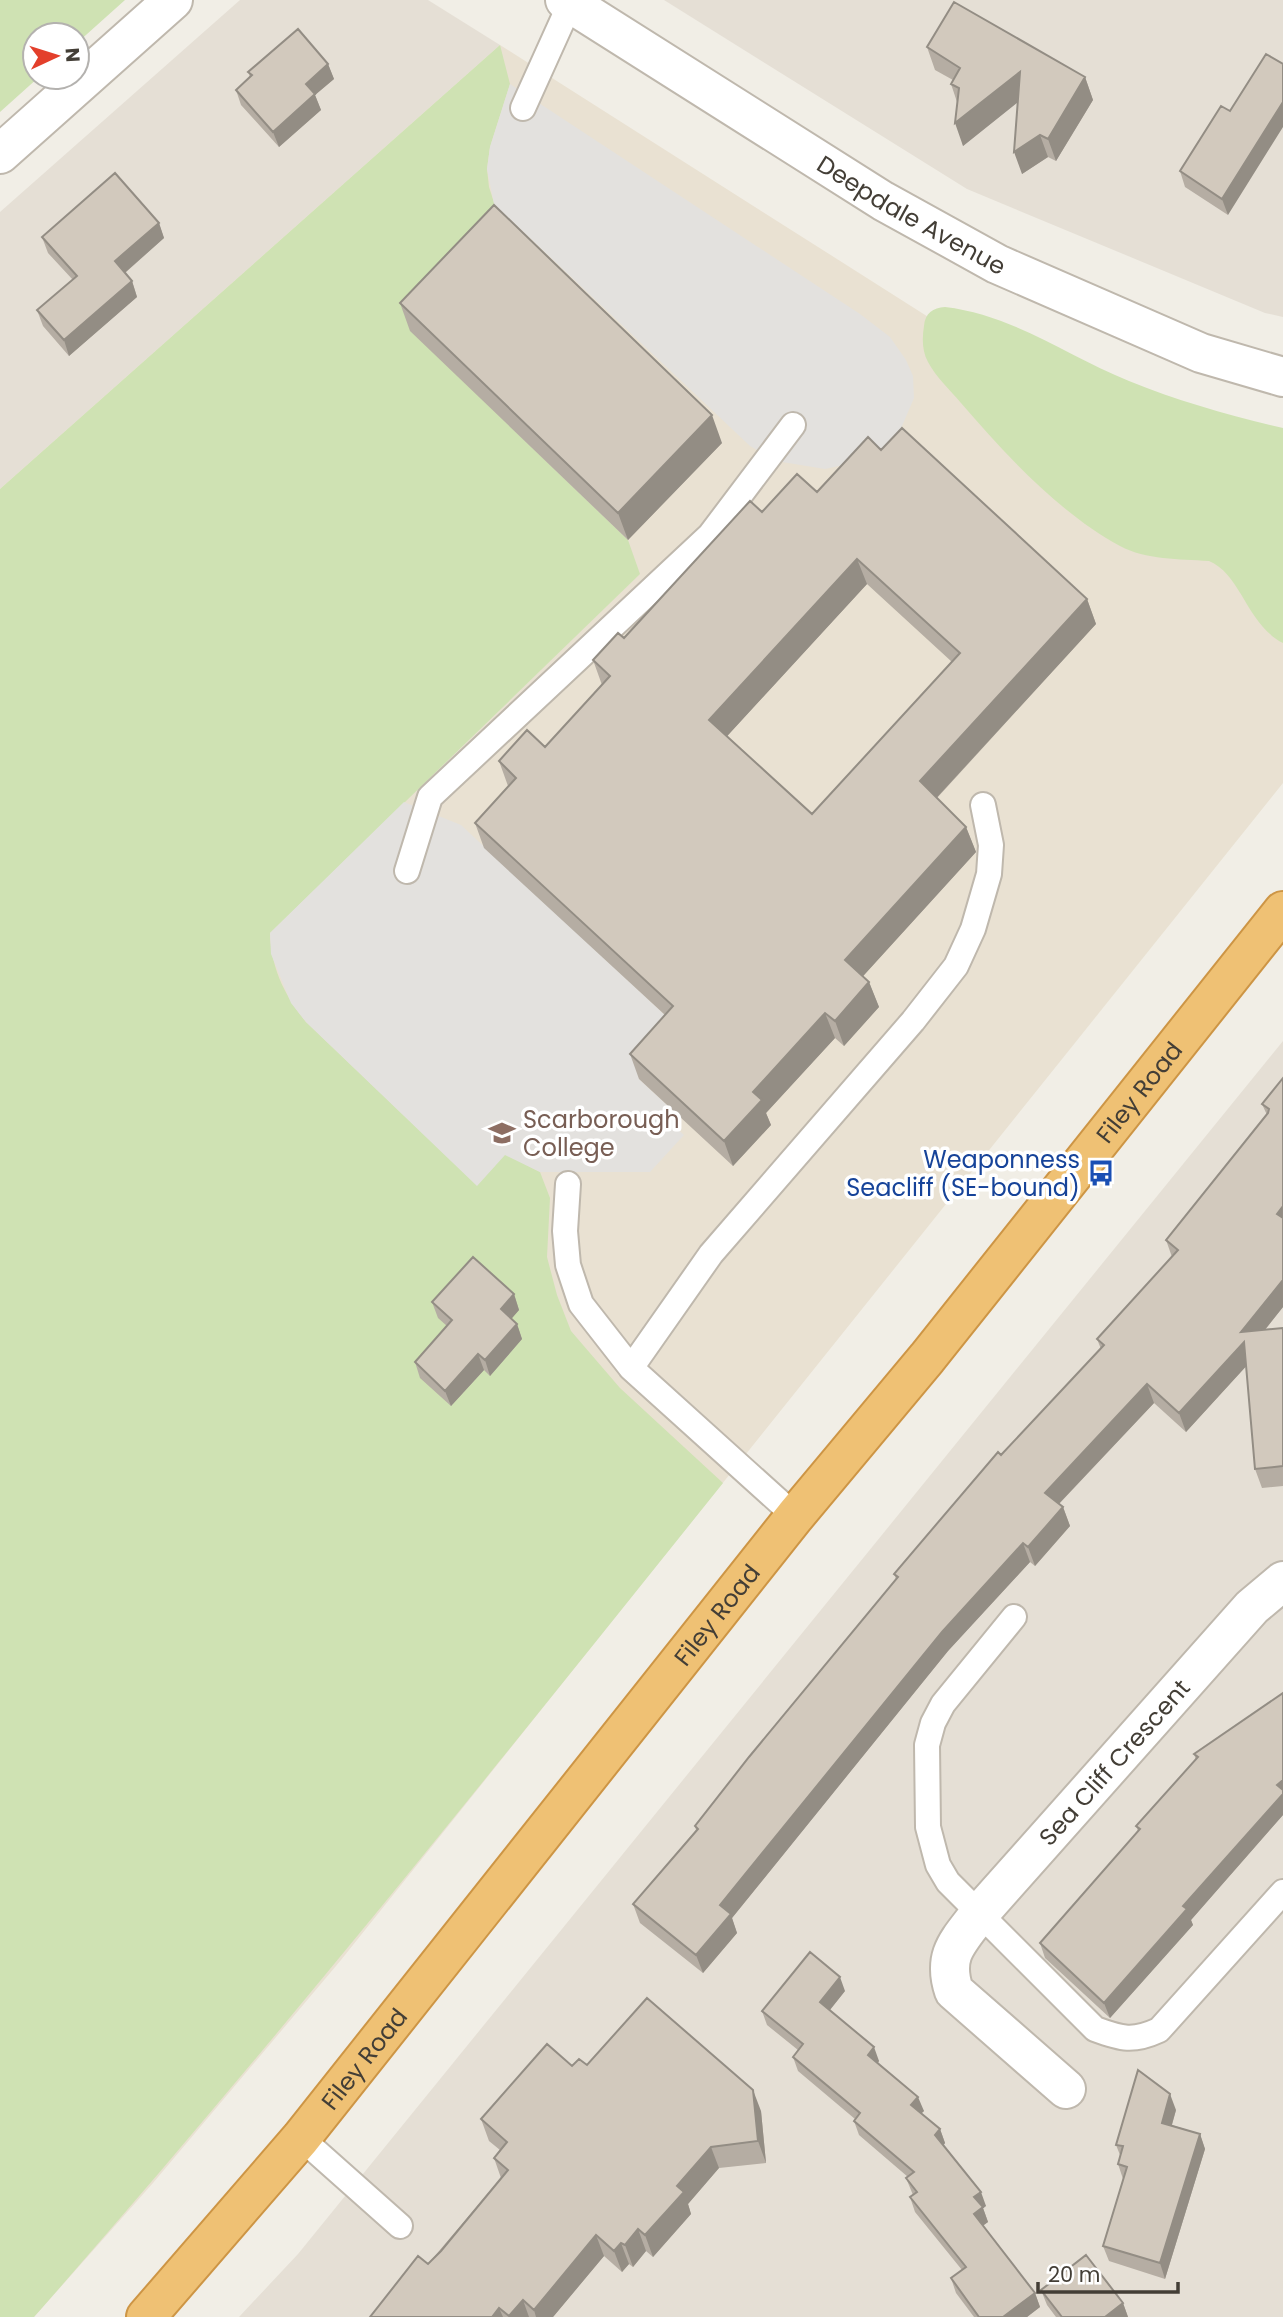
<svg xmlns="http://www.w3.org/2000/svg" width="1283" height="2317" font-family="Poppins,sans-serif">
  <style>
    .residential { fill: #e5dfd5 }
    .education { fill: #e9e1d2 }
    .green { fill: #cfe2b3 }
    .parking { fill: #e3e1de }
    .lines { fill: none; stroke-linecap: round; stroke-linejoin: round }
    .lane-casing { stroke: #bfb8ad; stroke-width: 28 }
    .street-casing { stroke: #bfb8ad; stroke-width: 42 }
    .highway-casing { stroke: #cd9545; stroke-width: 42 }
    .lane { stroke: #fff; stroke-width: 24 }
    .street { stroke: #fff; stroke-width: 38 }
    .highway { stroke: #efc174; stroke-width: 38 }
    .wall { fill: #b5ada3; fill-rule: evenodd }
    .shaded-wall { fill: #938d84 }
    .building { fill: #d2c9bd; stroke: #938d84; stroke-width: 2; fill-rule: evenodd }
    .labels { text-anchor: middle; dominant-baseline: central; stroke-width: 7; stroke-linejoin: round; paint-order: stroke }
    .street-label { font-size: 24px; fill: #433e36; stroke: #fff }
    .education-label { font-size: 24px; fill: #785e54; stroke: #fff; text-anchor: start }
    .transit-label { font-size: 24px; fill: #164399; stroke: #fff; text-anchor: end }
  </style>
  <rect width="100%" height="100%" fill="#f1eee6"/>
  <!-- residential -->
  <path class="residential" d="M240,0h188l72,45 -500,444v-277z
    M664,0h619v317l-18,-4 -298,-124z
    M1283,1041v1276h-1044l59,-63z"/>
  <!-- education -->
  <path class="education" d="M500,45l548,348 235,64v326l-942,1177 -188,223 -119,134h-34v-1828z"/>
  <!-- green -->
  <path class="green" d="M0,0h125l-48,43v-8h-42v42h4l-39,35z
    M500,45l10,39 -20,63 -3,22 2,18 15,46 -93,98 217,209 12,34 -370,359c1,34 14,62 36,89l171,163 28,-31 35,18 10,26 -3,59 10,38 14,36 49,57 103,95c-226,282 -450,563 -689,834h-34v-1828z
    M945,307c68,8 122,49 184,74 49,20 102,35 154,47v215c-36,-18 -42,-69 -74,-82 -30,-2 -63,-1 -89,-15 -61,-33 -114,-91 -159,-143 -11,-13 -25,-26 -33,-41 -6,-11 -6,-24 -4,-36 1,-13 9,-18 21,-19z"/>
  <!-- parking -->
  <path class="parking" d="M510,84l350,230 30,23 16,23 7,16 1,22 -15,35 -16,16 -30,14 -28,6 -49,-8 -26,-15 -256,-242 -7,-35 3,-22z
    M404,802l57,23 221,206 -43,48 42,39 -7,8 10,9 -34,37h-110l-35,-17 -28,31 -171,-164 -15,-19 -20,-49 -1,-21z"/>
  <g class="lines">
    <!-- lane casing -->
    <g class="lane-casing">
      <path id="lane" d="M523,108l47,-104
        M407,871l23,-74 280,-262 83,-110
        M568,1184l-3,47 3,34 13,39 50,64 164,148
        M631,1368l80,-114 202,-233 43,-55 17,-37 16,-55 2,-29 -8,-40
        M1014,1617l-71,87 -10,19 -6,22 1,82 10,38 10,17 147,147c27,10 38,13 64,1l124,-138
        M301,2138l99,88"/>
    </g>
    <!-- street casing -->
    <g class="street-casing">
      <g id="street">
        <path id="s1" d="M565,0l318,201 114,63 204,89 82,24"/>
        <path d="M0,154l173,-154"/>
        <path id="s2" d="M1066,2089l-112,-98c-12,-36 4,-49 25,-77l273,-307 31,-26"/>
      </g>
    </g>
    <!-- highway casing -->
    <g class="highway-casing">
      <g id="highway">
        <path id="s3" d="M146,2317l155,-179 494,-622 132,-158 356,-447"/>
      </g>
    </g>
    <!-- lane -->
    <use href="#lane" class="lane"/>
    <!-- street -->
    <use href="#street" class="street"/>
    <!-- highway -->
    <use href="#highway" class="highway"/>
  </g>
  <!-- wall -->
  <path class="wall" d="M927,47l158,30 8,23 -37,61 -8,-4 -26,17 -4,-72 -55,44 -6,-44 -6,-18 2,-4 -18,-10z
    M328,64l6,15 -19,16 6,15 -42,37 -38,-42 -5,-15 14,-13 -2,-5z
    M1221,106l7,109 -43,-28 -5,-16z
    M159,223l5,15 -39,35 7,8 5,16 -68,59 -26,-30 -6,-16 36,-30 -25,-27 -6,-16z
    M400,303l322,140 -94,97 -218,-209z
    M881,450l206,149 9,25 -159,174 29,29 10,25 -113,124 6,6 10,25 -35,39 -9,-8 -69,75 5,12 -38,41 -94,-87 -9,-25 35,-39 -181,-167 -9,-25 33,-37 -9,-25 46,-14 57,-62 -9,-25 31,-22 138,-126 55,-20zM867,584l85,78 -140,152 -85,-78z
    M1283,1078v229l-18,23 18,-2v158l-21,2 -7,-19 -9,-103 -60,66 -32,-29 -95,101 4,3 7,19 -35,40 -5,-4 -82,89 -216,267 5,15 -34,40 -63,-50 -7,-19 63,-74 -1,-4 201,-247 -2,-5 107,-119 100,-106 -4,-10 75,-82 -6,-17 101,-125 -5,-11z
    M514,1294l5,16 -8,9 6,5 5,15 -32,37 -6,-6 -33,36 -31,-28 -5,-16 32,-36 -9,-8 -6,-16z
    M1283,1693v122l-92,105 2,5 -83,93 -65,-60 -5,-15 98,-112 -2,-5 60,-66 -2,-6z
    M845,1991l-15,19 49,51 -1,2 46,48 -3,2 19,16 5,14 -2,3 43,60 -3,2 5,14 -5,3 52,68 5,14 -13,10h-53l-18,-24 -5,-15 11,-8 -47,-58 -5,-15 3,-2 -7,-17 2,-1 -49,-42 -5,-14 1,-2 -57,-48 -5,-14 5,-7 -31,-25 -5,-14z
    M587,2065l174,46 5,52 -47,5 -31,36 3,10 -38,43 -7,-6 -13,16 -4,-3 -7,8 -18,-16 -51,61h-183l58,-53 73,-86 -7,-20 6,-8 -11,-9 -8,-22 91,-53z
    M1176,2110l-4,15 28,9 5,15 -40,130 -56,-18 -6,-15 20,-67 -5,-15 2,-9 -4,-10z
    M1041,2290l82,13 5,14h-72l-9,-12z"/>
  <!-- shaded-wall -->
  <path class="shaded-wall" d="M328,64l6,15 -19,16 6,15 -42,37 -6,-15 33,-48z
    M1020,72l8,22 -65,52 -8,-23z
    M1085,77l8,23 -37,61 -8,-22z
    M1283,102v25l-55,88 -6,-16z
    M1040,135l8,22 -26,17 -8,-22z
    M159,223l5,15 -44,39 -5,-16z
    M132,281l5,16 -68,59 -5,-16z
    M712,415l10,28 -94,97 -10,-27z
    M857,559l10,25 -148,161 -10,-25z
    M1087,599l9,25 -167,182 -9,-25z
    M966,827l10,25 -121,133 -10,-25z
    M869,982l10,25 -35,39 -9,-25z
    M825,1013l10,25 -69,75 5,12 -38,41 -9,-25 29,-49z
    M1283,1206v24l-6,-16z
    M1283,1280v27l-35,44 -7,-19z
    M514,1294l5,16 -13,15 -5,-16z
    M517,1324l5,15 -32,37 -5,-16z
    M1244,1342l7,19 -65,71 -7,-19z
    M478,1354l6,16 -33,36 -6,-15z
    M1147,1384l7,19 -102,108 -7,-18z
    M1063,1507l7,19 -35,40 -7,-19z
    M1023,1543l7,19 -82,89 -216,267 5,15 -34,40 -7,-18 24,-50 222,-273z
    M1283,1780v35l-92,105 2,5 -83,93 -6,-15 79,-97 94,-121z
    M840,1977l5,14 -20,25 -5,-14z
    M874,2047l5,14 -6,8 -5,-14z
    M753,2090l8,21 5,52 -8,-22z
    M1170,2094l6,16 -8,28 -6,-15z
    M918,2097l6,14 -8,8 -5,-14z
    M940,2129l5,14 -5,7 -5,-15z
    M1200,2134l5,15 -40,130 -5,-16z
    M711,2147l8,21 -31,36 3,10 -38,43 -8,-22 32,-49z
    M981,2192l5,14 -3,2 5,14 -8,6 -6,-14v-17z
    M638,2229l8,22 -13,16 -8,-22z
    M596,2235l8,21 -51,61h-17l-2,-7z
    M621,2243l8,21 -7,8 -8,-21z
    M1035,2293l5,14 -13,10h-24z
    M523,2300l6,17h-20v-1z
    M1123,2303l5,14h-23z
    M499,2308l4,9h-11z"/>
  <!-- building -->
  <path class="building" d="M954,2l131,75 -37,62 -8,-4 -26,17 6,-80 -65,51 4,-35 -8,-4 9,-16 -33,-21z
    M298,29l30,35 -22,20 9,10 -42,38 -37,-42 16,-15 -4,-3z
    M1266,54l17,10v38l-61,97 -42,-28 41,-65 9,5z
    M115,173l44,50 -44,38 17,20 -68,59 -27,-30 40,-34 -35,-39z
    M494,205l218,210 -94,98 -218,-210z
    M902,428l185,171 -167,182 46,46 -121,133 24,22 -34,39 -10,-8 -72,79 9,8 -38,41 -94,-87 43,-48 -198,-183 41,-45 -17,-17 28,-31 18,17 65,-71 -17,-16 25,-27 6,5 126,-137 12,11 35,-38 20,18 51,-55 13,13zM857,559l103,94 -148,161 -103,-94z
    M1283,1078v128l-6,8 6,4v62l-42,52 42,-4v138l-28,3 -11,-127 -65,71 -32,-29 -102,109 18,14 -35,40 -5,-4 -81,89 -222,273 11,9 -35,41 -63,-51 65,-75 -3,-3 54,-69 149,-180 -4,-3 104,-122 3,3 103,-110 -7,-6 81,-89 -12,-10 102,-127 1,-4 -7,-5z
    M473,1257l41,37 -13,15 16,15 -32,36 -7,-6 -33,37 -30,-29 37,-42 -20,-18z
    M1283,1693v87l-6,5 6,5v4l-100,112 4,3 -83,94 -64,-60 100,-114 -4,-3 62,-69 -4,-3z
    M810,1952l30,25 -20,25 54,45 -6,8 50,42 -7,8 29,24 -5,6 46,57 -7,5 9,10 -9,7 61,79 -32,24h-24l-28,-39 15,-11 -56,-70 7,-5 -11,-14 8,-6 -60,-51 6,-8 -67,-56 10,-13 -41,-33z
    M647,1998l106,92 5,51 -47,6 -34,39 7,6 -39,43 -7,-6 -13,16 -4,-2 -7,8 -18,-16 -62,75 -11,-10 -14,16 -10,-8 -7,9h-122l48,-61 10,8 13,-13 67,-81 -14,-12 13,-16 -26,-23 66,-75 25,22 7,-7 8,6z
    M1138,2070l32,24 -8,29 38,11 -40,129 -57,-17 24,-79 -9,-3 5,-18 -7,-1z
    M1086,2255l37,48 -18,14h-43l-21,-27z"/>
  <!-- icons -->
  <defs>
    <g id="school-bare" transform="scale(2.1)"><path d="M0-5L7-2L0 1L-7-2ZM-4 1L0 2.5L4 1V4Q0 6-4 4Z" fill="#8d6e63" stroke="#fff" stroke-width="2.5" paint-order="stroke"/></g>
    <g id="bus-bare" transform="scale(2.1)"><path d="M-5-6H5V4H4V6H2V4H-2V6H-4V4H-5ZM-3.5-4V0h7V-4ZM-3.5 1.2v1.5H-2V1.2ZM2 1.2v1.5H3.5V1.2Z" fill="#1a4fb4" stroke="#fff" stroke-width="2.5" paint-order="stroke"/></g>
  </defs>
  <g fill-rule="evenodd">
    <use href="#school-bare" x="502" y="1133"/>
    <use href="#bus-bare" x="1101" y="1173"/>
  </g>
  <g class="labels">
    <!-- street labels -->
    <g class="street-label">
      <text stroke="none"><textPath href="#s1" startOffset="408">Deepdale Avenue</textPath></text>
      <text stroke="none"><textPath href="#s3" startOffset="1577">Filey Road</textPath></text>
      <text stroke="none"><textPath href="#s3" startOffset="905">Filey Road</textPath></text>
      <text stroke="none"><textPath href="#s2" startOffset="438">Sea Cliff Crescent</textPath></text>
      <text stroke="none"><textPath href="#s3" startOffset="338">Filey Road</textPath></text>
    </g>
    <!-- education labels -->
    <g class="education-label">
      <text x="523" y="1119">Scarborough<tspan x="523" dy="28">College</tspan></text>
    </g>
    <!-- transit labels -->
    <g class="transit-label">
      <text x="1080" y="1159">Weaponness<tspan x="1080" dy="28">Seacliff (SE-bound)</tspan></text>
    </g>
  </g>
  <!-- north arrow -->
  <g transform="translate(56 56) rotate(86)"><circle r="33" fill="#ffffff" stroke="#b4b2af" stroke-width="2"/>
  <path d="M0-5L12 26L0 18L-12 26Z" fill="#e33f2b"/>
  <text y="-10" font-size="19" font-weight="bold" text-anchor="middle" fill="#433e36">N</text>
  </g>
  <!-- scale -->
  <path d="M1038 2282v10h140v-10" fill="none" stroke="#433e36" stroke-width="3.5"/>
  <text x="1048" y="2282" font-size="21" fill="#433e36" stroke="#ffffff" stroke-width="5" paint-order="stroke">20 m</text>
</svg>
